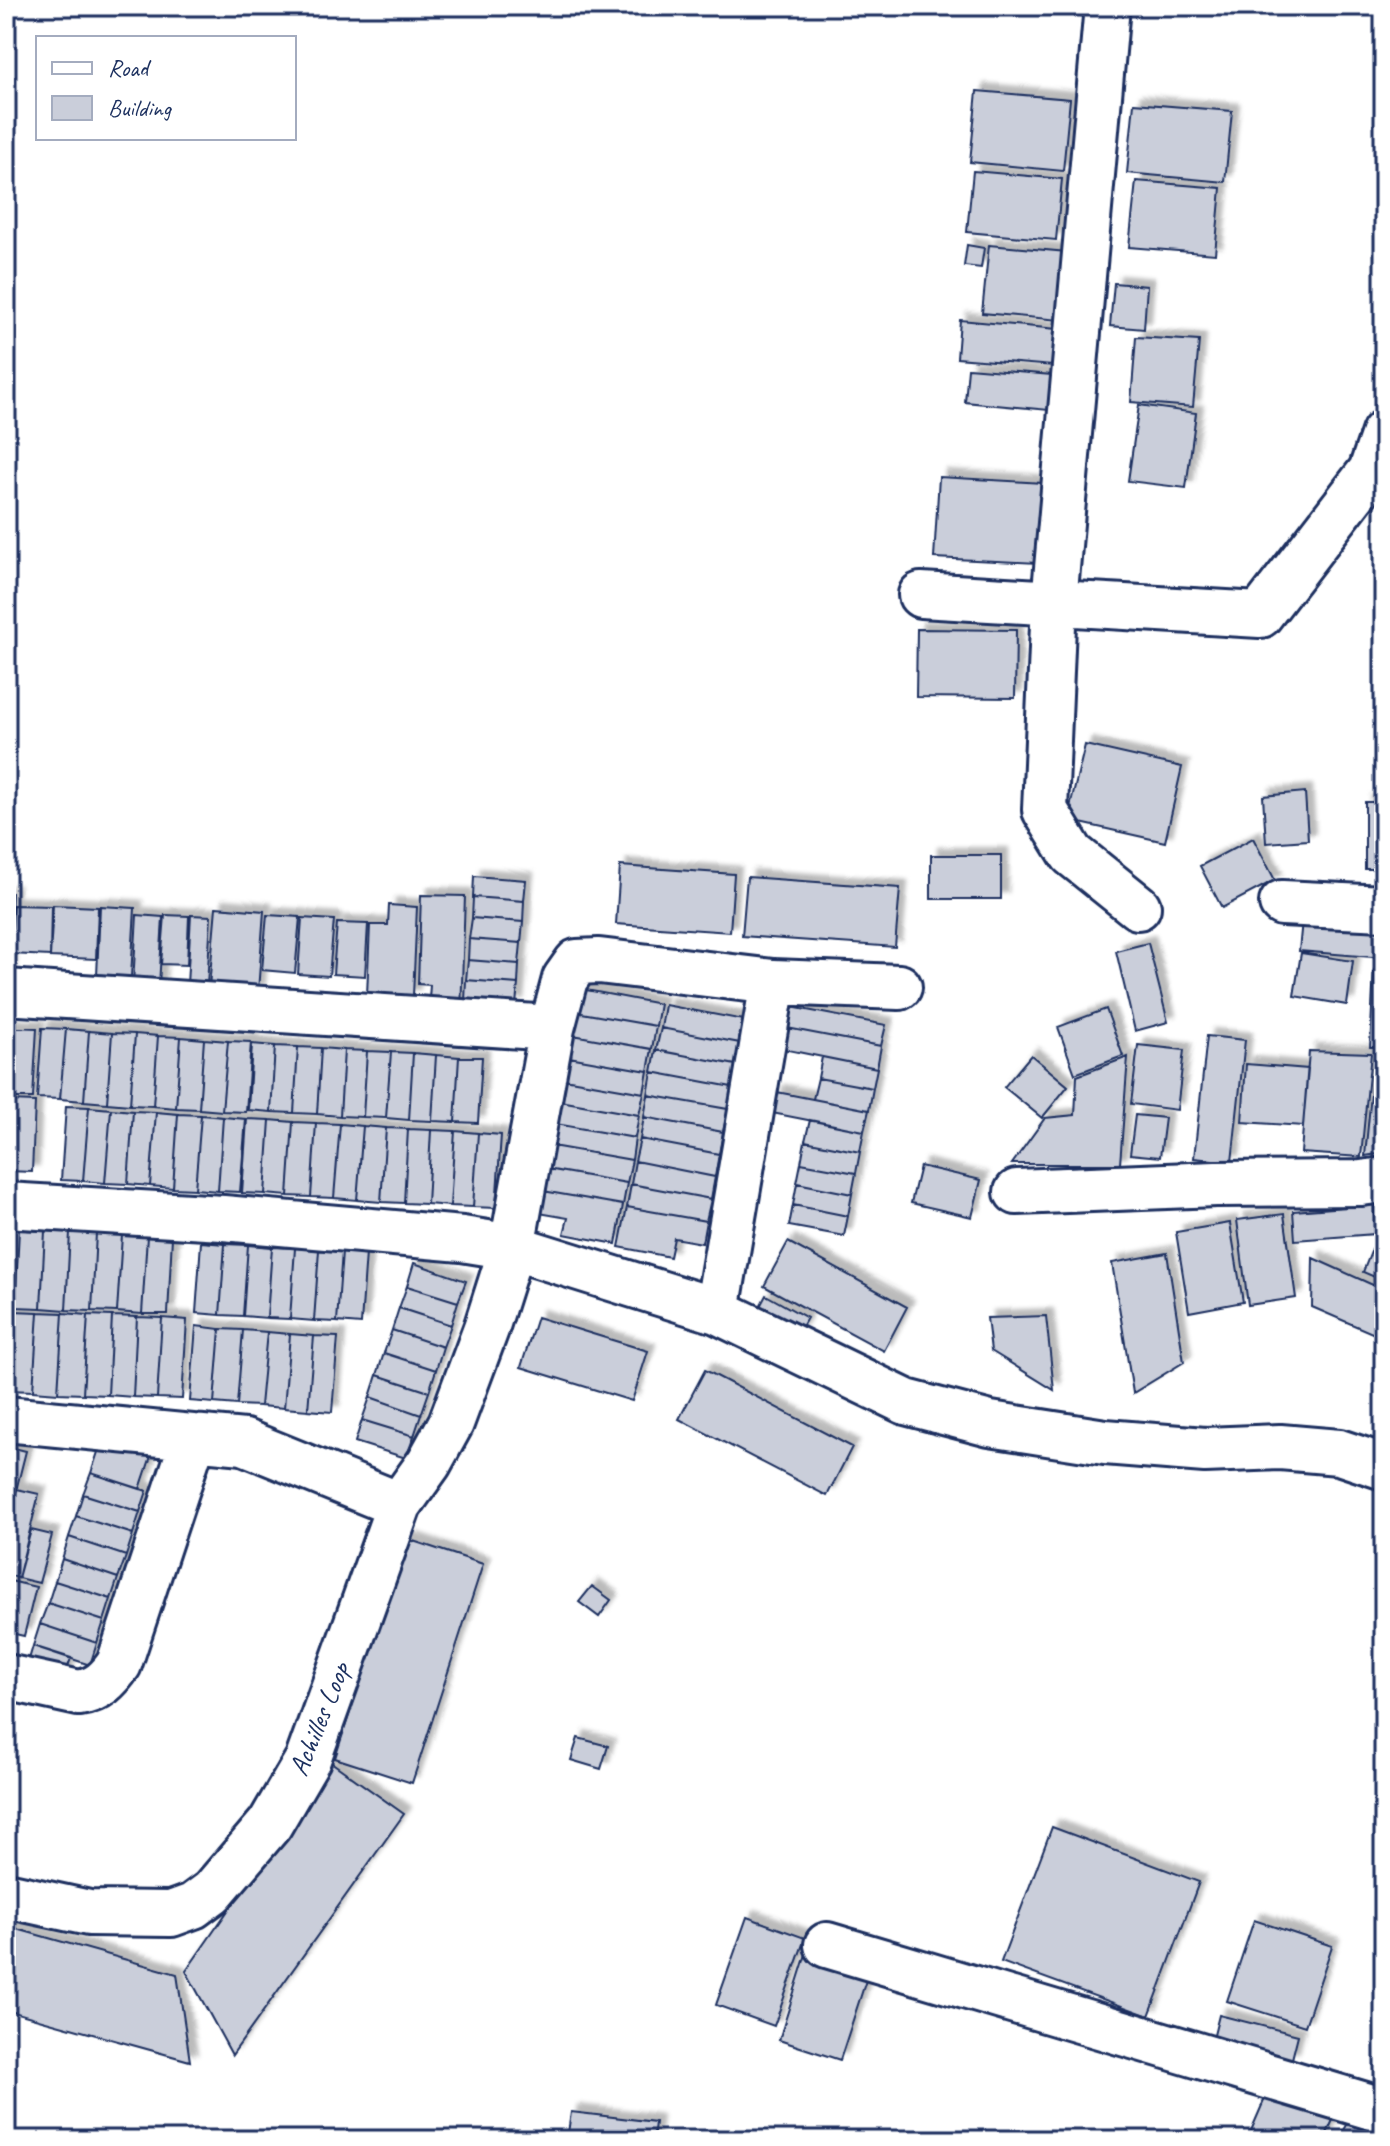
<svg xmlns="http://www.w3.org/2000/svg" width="1390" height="2146" font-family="Caveat,sans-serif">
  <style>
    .building { fill: #caceda; stroke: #1b2f5e; stroke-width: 2; filter: url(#shadow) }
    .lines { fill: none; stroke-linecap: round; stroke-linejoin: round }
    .minor-casing { stroke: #1b2f5e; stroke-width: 50 }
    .minor { stroke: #fff; stroke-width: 44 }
    .labels { text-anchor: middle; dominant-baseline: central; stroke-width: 6; stroke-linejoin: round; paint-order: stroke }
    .street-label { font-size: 28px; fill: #1b2f5e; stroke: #fff }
  </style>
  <defs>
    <filter id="shadow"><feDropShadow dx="7" dy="-7" stdDeviation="2" flood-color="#0004"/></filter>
  </defs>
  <rect width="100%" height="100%" fill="#fff"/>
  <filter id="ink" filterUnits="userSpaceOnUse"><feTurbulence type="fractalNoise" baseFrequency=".0125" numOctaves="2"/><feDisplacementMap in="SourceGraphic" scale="16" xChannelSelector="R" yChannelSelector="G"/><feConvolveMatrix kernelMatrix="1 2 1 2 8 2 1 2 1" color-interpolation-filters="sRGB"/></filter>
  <g filter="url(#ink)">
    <!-- building -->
    <path class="building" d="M1027,6h61l-1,6z
      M977,91l93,8 -7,72 -93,-9z
      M1134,103l98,8 -7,71 -98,-9z
      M973,171l89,8 -6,61 -89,-8z
      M1136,181l85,7 -6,66 -86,-7z
      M967,245l17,3 -3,20 -17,-2z
      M989,245l78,7 -7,68 -78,-7z
      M1114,283l33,3 -3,43 -34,-3z
      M960,320l97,9 -4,37 -96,-8z
      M1136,337l63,4 -6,66 -62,-5z
      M968,368l84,7 -3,35 -84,-8z
      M1139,405l57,8 -10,75 -58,-7z
      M939,477l104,6 -5,80 -104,-5z
      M917,629l99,1 -1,68 -99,-1z
      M1085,745l97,22 -17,75 -98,-22z
      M1305,792l3,48 -42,3 -3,-47z
      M1365,802h19v67h-19z
      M1253,838l22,42 -53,28 -22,-42z
      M931,855h70v44h-70z
      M620,866l114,8 -4,58 -114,-8z
      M474,876l52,4 -2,21 -51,-4z
      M747,877l153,11 -5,59 -153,-11z
      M6,893h6l-3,81h-3z
      M421,895l44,1 -4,117 -33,-1 2,-27 -12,-1z
      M473,897l51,4 -1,21 -51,-4z
      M13,905l38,1 -1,50 -39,-2z
      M53,905l45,2 -2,52 -46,-2z
      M389,905l28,2 -4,89 -46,-1 3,-70h18z
      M100,906l35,2 -4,69 -34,-1z
      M216,907l48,4 -6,80 -49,-4z
      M1303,910l81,6v42l-85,-7z
      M137,915l26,2 -4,69 -26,-2z
      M165,915l24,1 -2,49 -26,-1z
      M191,915l20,1 -4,70 -20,-1z
      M267,915l33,2 -5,56 -33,-3z
      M302,918l32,2 -5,56 -31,-2z
      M472,918l51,4 -2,21 -52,-4z
      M337,923l31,1 -3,52 -32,-2z
      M469,939l52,4 -2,21 -51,-4z
      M1148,943l20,79 -33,9 -19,-80z
      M1301,953l52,8 -6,44 -53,-9z
      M468,960l51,4 -1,20 -52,-4z
      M1374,970l10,1v76h-14z
      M466,980l52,4 -2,21 -51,-4z
      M581,989l79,15 -4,22 -80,-14z
      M665,1005l79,15 -4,23 -79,-15z
      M791,1007l95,18 -5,21 -94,-18z
      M1106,1009l17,47 -48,18 -17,-47z
      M576,1012l80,14 -4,23 -79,-14z
      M6,1027h7l-3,71 -4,-1z
      M13,1027l24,1 -4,70h-23z
      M42,1028l24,1 -6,70 -23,-1z
      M661,1028l79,15 -4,22 -80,-15z
      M787,1028l94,18 -4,22 -94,-19z
      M66,1029l23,2 -5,70 -24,-2z
      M89,1031l23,2 -5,70 -23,-2z
      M112,1033l23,1 -5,71 -23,-2z
      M135,1034l23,2 -5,70 -23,-1z
      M573,1035l79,14 -4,22 -79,-14z
      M158,1036l23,1 -5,71 -23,-2z
      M1207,1036l38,4 -13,122 -38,-4z
      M181,1037l23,2 -5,70 -23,-1z
      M204,1039l24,2 -6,70 -23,-2z
      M228,1041l23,1 -5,70 -24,-1z
      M252,1044l23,2 -4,66 -23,-2z
      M1138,1045l46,5 -7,60 -46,-6z
      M275,1046l23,1 -4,66 -23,-1z
      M298,1047l23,1 -4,66 -23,-1z
      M321,1048l23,2 -4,66 -23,-2z
      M344,1050l23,1 -4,66 -23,-1z
      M656,1050l80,15 -4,22 -80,-15z
      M367,1051l24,1 -5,66 -23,-1z
      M1309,1051l62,2 -10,104 -60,-4z
      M391,1052l22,1 -4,67 -23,-2z
      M413,1053l23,2 -4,66 -23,-1z
      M1375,1053h9v100l-19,3z
      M436,1055l23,2 -4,65 -23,-1z
      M1031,1055l37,31 -26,32 -38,-31z
      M459,1057h23l-4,66 -23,-1z
      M569,1057l79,14 -4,22 -80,-14z
      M822,1057l55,11 -4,20 -55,-10z
      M1128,1057l-8,107h-108l33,-46 30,-3 2,-39z
      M1246,1064l62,5 -5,57 -61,-4z
      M652,1072l80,15 -4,22 -80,-14z
      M818,1078l55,10 -4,22 -56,-11z
      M564,1079l80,14 -5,22 -79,-14z
      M777,1092l92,18 -5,21 -92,-18z
      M648,1095l80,14 -5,23 -79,-15z
      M6,1101h5l-3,70h-2z
      M11,1101l24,1 -3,70 -24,-1z
      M560,1101l79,14 -4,23 -79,-14z
      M66,1106l23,1 -6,74 -22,-1z
      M89,1107l22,2 -6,74 -22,-2z
      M111,1109l22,2 -5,73 -23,-1z
      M133,1111l23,1 -6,74 -22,-2z
      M156,1112l22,2 -5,74 -23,-2z
      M178,1114l23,1 -6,74 -22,-1z
      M201,1115l22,2 -5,74 -23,-2z
      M1135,1115l30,3 -5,39 -30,-3z
      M223,1117l23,2 -6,73 -22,-1z
      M644,1117l79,15 -4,22 -79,-15z
      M247,1119l23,1 -5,74 -23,-1z
      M270,1120l23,2 -5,74 -23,-2z
      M810,1120l54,11 -4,21 -55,-11z
      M293,1122l23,1 -5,74 -23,-1z
      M316,1123l24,1 -6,74 -23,-1z
      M340,1124l23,2 -6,74 -23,-2z
      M556,1124l79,14 -3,22 -80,-14z
      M363,1126l23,2 -5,74 -24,-2z
      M386,1128l22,1 -4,74 -23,-1z
      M408,1129l23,1 -4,74 -23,-1z
      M431,1130l24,1 -5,75 -23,-2z
      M455,1131l23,2 -5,74 -23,-1z
      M478,1133l23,2 -5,73 -23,-1z
      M640,1139l79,15 -4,23 -80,-16z
      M805,1141l55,11 -4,21 -55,-10z
      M552,1146l80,14 -5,23 -80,-14z
      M635,1161l80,16 -4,22 -80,-15z
      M801,1163l55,10 -4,21 -55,-11z
      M920,1166l61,14 -9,37 -61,-14z
      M547,1169l80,14 -4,22 -80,-14z
      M797,1183l55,11 -4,22 -55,-11z
      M631,1184l80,15 -5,22 -79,-14z
      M543,1191l80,14 -7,39 -52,-10 4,-16 -29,-5z
      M793,1205l55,11 -4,20 -55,-10z
      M1374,1205l1,29 -80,6 -2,-29z
      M627,1207l79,14 -4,22 -28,-5 -4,19 -51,-10z
      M1284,1214l12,84 -48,7 -11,-85z
      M1384,1219v62l-21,-9z
      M1230,1223l13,79 -54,10 -13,-80z
      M6,1229l13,1 -4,77 -9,-1z
      M19,1230l26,1 -4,77 -26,-1z
      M45,1231l25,1 -4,78 -25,-2z
      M70,1232l26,1 -4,78 -26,-1z
      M96,1233l26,2 -5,77 -25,-1z
      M122,1235l25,1 -5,78 -25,-2z
      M147,1236l25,1 -4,77h-26z
      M201,1242l24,2 -5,71 -24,-2z
      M788,1242l119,65 -23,44 -120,-65z
      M225,1244l23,1 -5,71 -23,-1z
      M248,1245l24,2 -5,71 -24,-2z
      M272,1247l23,1 -5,71 -23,-1z
      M295,1248l24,2 -5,71 -24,-2z
      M319,1250l23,1 -5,71 -23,-1z
      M342,1251l24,2 -5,71 -24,-2z
      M1167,1253l17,109 -51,31 -21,-130z
      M1313,1258l71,32v34l-5,12 -67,-29z
      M414,1263l52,18 -8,21 -51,-16z
      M407,1286l51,16 -7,23 -52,-17z
      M766,1295l41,23 -8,14 -41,-22z
      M399,1308l52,17 -8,22 -51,-17z
      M6,1310l7,1 -5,79h-2z
      M13,1311l25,1 -5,79 -25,-1z
      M38,1312l25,1 -5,80 -25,-2z
      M63,1313l25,2 -5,79 -25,-1z
      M88,1315l24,1 -4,79 -25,-1z
      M112,1316l25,1 -4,80 -25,-2z
      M1046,1316l8,74 -63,-39 -4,-33z
      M137,1317l25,1 -5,80 -24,-1z
      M537,1317l111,34 -16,50 -111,-34z
      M162,1318l25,2 -5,79 -25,-1z
      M196,1326l24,3 -6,74 -24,-2z
      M220,1329l23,1 -6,75 -23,-2z
      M243,1330l24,2 -7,74 -23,-1z
      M392,1330l51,17 -7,23 -52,-17z
      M267,1332l23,2 -6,74 -24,-2z
      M290,1334l24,2 -6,74 -24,-2z
      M314,1336l24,1 -6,75 -24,-2z
      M384,1353l52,17 -7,22 -52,-17z
      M705,1370l147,77 -25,49 -148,-77z
      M377,1375l52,17 -8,23 -51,-18z
      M370,1397l51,18 -7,21 -52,-16z
      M362,1420l52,16 -8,22 -51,-16z
      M6,1446l20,5 -20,79z
      M99,1449l52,7 -11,33 -49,-16z
      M91,1473l56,18 -7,21 -57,-18z
      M17,1489l22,5 -21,84 -12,-4v-44z
      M83,1494l57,18 -7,22 -57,-18z
      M76,1516l57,18 -7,22 -57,-19z
      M31,1530l21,5 -13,48 -21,-5z
      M69,1537l57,19 -8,22 -56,-19z
      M407,1539l76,25 -71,219 -77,-25z
      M62,1559l56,19 -7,21 -56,-18z
      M6,1580l30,7 -12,49 -18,-4z
      M55,1581l56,18 -7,22 -56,-18z
      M592,1586l19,14 -12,17 -20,-15z
      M48,1603l56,18 -7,22 -57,-19z
      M40,1624l57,19 -7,22 -57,-19z
      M33,1646l38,12 -7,21 -37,-13z
      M578,1738l30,8 -7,23 -30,-9z
      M331,1762l73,52 -172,241 -46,-84z
      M1052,1827l147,55 -50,134 -148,-54z
      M747,1917l58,21 -31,88 -58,-21z
      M1254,1920l78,26 -27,80 -78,-25z
      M6,1926l171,48 13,87 -184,-51z
      M806,1954l62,20 -28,86 -61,-20z
      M1219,2015l79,20 -6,24 -79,-20z
      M1384,2054v50l-16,-4z
      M1269,2089l68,22 -13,29h-77z
      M571,2112l84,10 -2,18h-86z
      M1350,2120l25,13 -3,7h-21l-10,-5z"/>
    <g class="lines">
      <!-- minor casing -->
      <g class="minor-casing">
        <path id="minor" d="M1107,6l-53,596 -9,208 27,44 66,53
          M921,595l339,20 111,-144 13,-38
          M1282,903l102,5
          M6,992l546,36
          M1017,1192l199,-8 145,-1 23,-3
          M6,1205l217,13 239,21 50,8 205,64 189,91 84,22 115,18 100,8 75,-3 59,5 45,15
          M717,1311l56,-329
          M6,1419l238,23 155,63
          M6,1677l73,16c19,-3 30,-14 40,-29l75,-227
          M6,1895l83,18 82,1 22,-8 19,-14 58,-68 38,-65 91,-254 30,-42 22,-40 35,-94 26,-82 40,-219 13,-49 12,-17 22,-1 174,21 126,5
          M827,1945l548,163 9,6"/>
      </g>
      <!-- minor -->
      <use href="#minor" class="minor"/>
    </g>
  </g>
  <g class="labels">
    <!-- street labels -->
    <g class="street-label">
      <text transform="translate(319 1719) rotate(-68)">Achilles Loop</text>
    </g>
  </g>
  <!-- margin -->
  <rect width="1390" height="2146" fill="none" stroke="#fff" stroke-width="32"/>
  <rect x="16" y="16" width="1358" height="2114" fill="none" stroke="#1b2f5e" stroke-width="3" filter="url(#ink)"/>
  <!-- legend -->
  <rect x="36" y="36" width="260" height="104" fill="#ffffff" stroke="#a4acbf" stroke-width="2"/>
  <rect x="52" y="62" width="40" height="12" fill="#ffffff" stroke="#a4acbf" stroke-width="2"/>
  <text x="108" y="76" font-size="24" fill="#1b2f5e">Road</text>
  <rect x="52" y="96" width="40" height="24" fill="#caceda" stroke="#a4acbf" stroke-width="2"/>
  <text x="108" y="116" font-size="24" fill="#1b2f5e">Building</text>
</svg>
